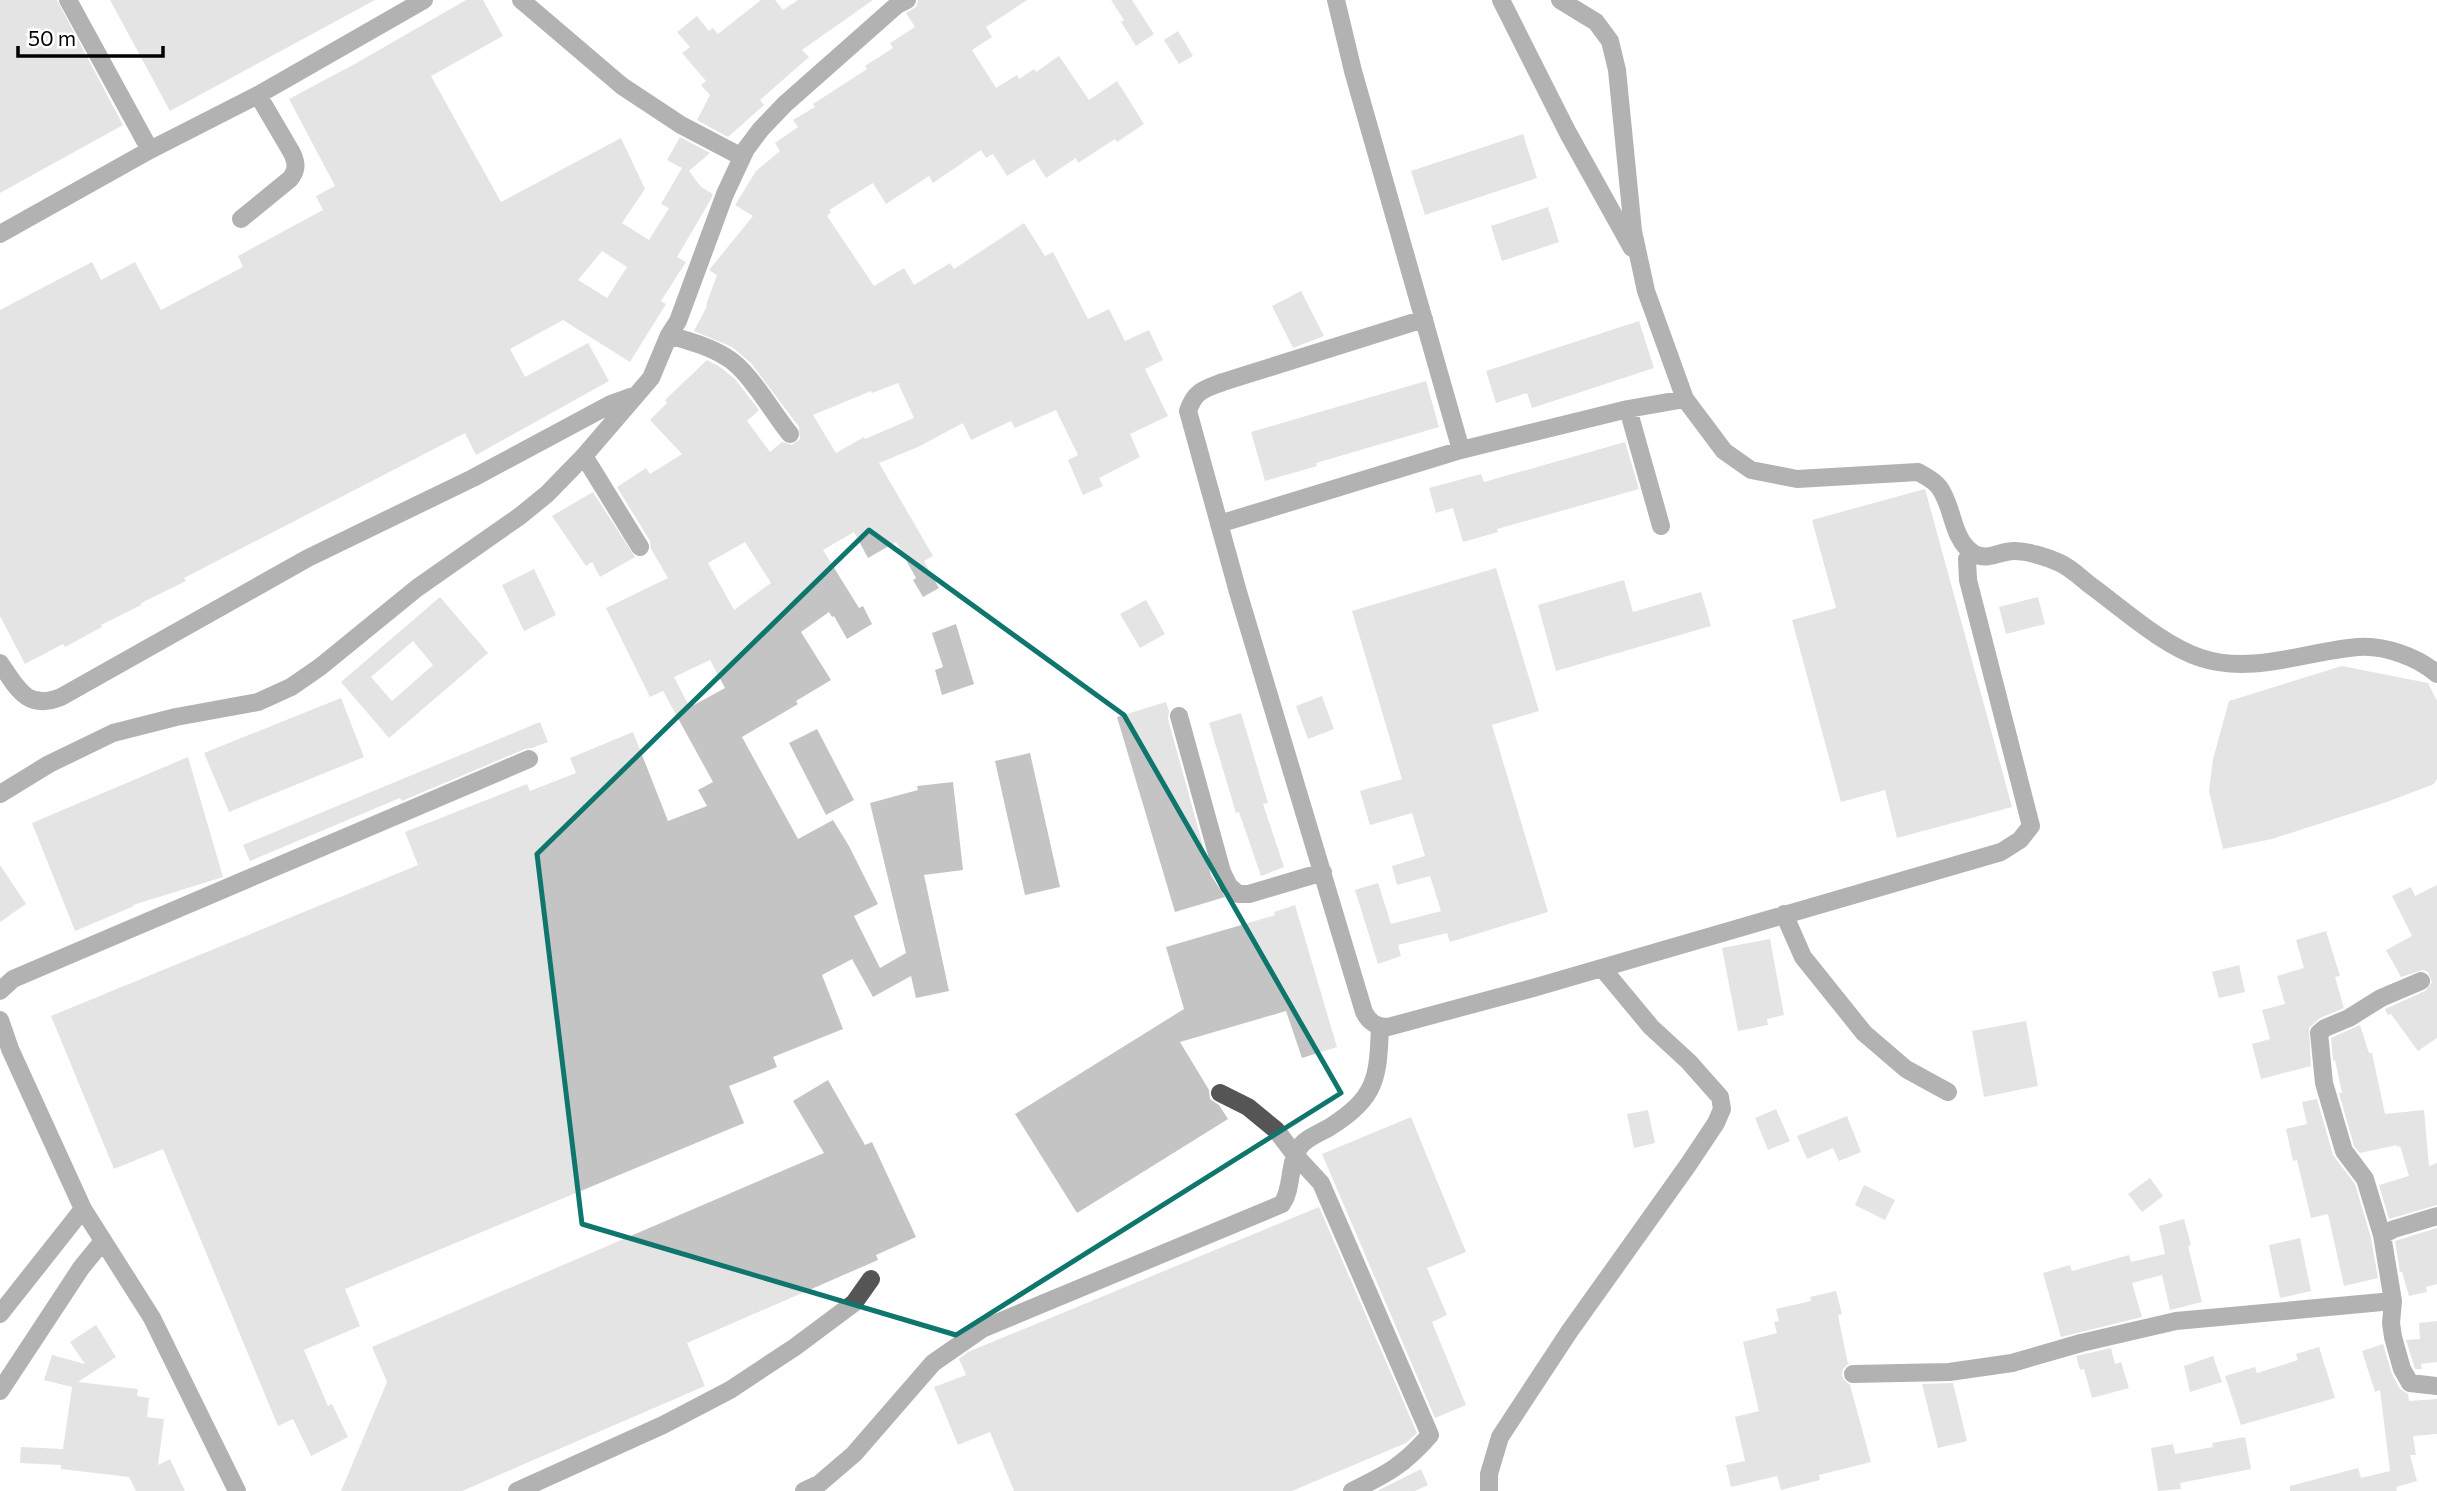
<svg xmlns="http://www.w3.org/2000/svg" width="2437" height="1491" font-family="Commissioner,sans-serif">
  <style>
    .building { fill: #c4c4c4; fill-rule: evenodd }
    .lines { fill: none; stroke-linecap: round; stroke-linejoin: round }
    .minor { stroke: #555; stroke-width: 18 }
    .marked { fill: none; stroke: #0f766e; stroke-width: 5; stroke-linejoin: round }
  </style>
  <rect width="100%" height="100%" fill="#fff"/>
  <!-- building -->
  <path class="building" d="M0,0h57l66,125 -123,68z
    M110,0h265l-205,111z
    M466,0h17l20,36 -72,40 70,126 120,-64 24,51 -23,34 27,17 20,-32 -8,-4 21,-36 -15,-8 13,-23 30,16 -21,18 12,16 12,7 -2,5 -34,58 9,5 -25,39 5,3 -36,58 -67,-42 -53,29 15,28 63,-34 21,38 -133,74 -11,-22 -281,145 2,3 -45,22v2l-40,20 1,2 -37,20 -2,-3 -38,20 -25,-48v-306l92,-48 9,18 34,-18 26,48 82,-43 -5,-11 85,-46 -7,-14 19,-10 -46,-87 64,-34zM602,251l25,16 -20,31 -29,-18z
    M761,0h14l8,10 15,-10h75l-71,50 7,7 -49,43 4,5 -36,32 -31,-17 13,-25 -9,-10 5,-4 -24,-28 8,-6 -13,-15 20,-16 12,15 4,-3 5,6z
    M918,0h109l-41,27 6,10 -20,13 24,38 21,-13 2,4 15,-10 2,3 23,-16 30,44 28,-19 27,43 -27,18 -2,-3 -37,24 -2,-5 -30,20 -12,-19 -27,17 -14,-22 -7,4 -5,-8 -48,33 -4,-7 -43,28 -13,-21 -44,27 2,2 -4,4 47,70 30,-18 10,17 36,-22 4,6 70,-46 21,33 8,-4 35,67 21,-10 16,32 24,-11 14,30 -18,9 23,47 -38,18 10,23 -41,21 4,8 -20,9 -15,-35 10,-5 -22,-45 -41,18 -4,-7 -40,19 -8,-17 -45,24 -39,16 54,93 -9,5 15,27 -16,9 -10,-17 3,-2 -20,-36 -28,16 -14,-26 -31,18 36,58 4,-2 9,18 -25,15 -13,-23 -2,1 -3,-5 -28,20 30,48 -35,21 2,3 -56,33 56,102 35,-19 16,26 29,58 -24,12 26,52 26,-15 -36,-150 48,-13 -1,-4 36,-4 10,88 -39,5 25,116 -33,7 -5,-22 -38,21 -21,-38 -30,16 21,54 -70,28 4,10 -48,19 15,37 -399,166 15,37 -56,24 24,56 4,-2 16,33 -37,19 -18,-37 -15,7 -115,-277 -49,20 -63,-153 367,-151 -13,-33 122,-48 3,7 46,-18 -6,-15 63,-26 35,89 39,-15 -9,-16 15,-8 -50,-91 -13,6 -44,-89 62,-30 -17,-29 -1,-8 -33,-54 29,-19 4,6 32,-20 -32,-34 17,-17 -2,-3 42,-40 13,7 15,12 24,31 -12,11 23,31 12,-10 10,3 8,-6 -1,-12 -48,-64 -19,-16 -38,-16 13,-25 -1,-1 11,-30 -8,-5 44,-54 -18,-11 21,-34 24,-20 -5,-8 23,-16 -5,-7 22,-13 -2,-3 54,-35 -2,-3 28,-18 -3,-5 25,-16 -9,-14 10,-6zM898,383l16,35 -49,21 -1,-2 -28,16 -23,-38 58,-24 1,2zM745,542l26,41 -37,27 -26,-47zM710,660l15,28 -31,17 -1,-2 -4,3 -15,-29z
    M1111,0h21l22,34 -18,12 -15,-24 3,-2z
    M1178,31l15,25 -14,8 -15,-24z
    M1523,134l14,44 -112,37 -14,-44z
    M1548,207l11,35 -57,19 -11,-35z
    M1301,291l23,45 -31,12 -21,-42z
    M1639,321l15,47 -122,40 -5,-15 -31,10 -10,-32z
    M1426,381l13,46 -123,36 1,3 -52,15 -14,-49z
    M1625,442l14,47 -142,40 1,3 -35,10 -10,-34 -17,5 -7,-25 52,-14 3,8z
    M1925,489l87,318 -115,31 -12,-48 -44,12 -49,-182 44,-12 -24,-88z
    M593,492l42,65 -35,20 -8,-15 -6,4 -34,-50z
    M1496,568l43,143 -47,14 56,187 -98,30 -3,-9 -49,12 3,11 -23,8 -23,-74 23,-7 13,41 50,-13 -11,-35 -33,9 -5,-19 33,-10 -13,-43 -42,12 -10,-34 42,-12 -50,-168z
    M534,569l22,46 -32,16 -22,-46z
    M1624,580l9,32 68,-20 10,34 -155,45 -18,-66z
    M440,597l48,56 -99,85 -48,-56zM413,641l20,24 -41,36 -21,-24z
    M2038,597l7,27 -39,10 -7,-27z
    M1146,600l19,34 -25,14 -20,-34z
    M956,624l18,60 -32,11 -7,-25 8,-3 -11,-34z
    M2342,666l86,17 9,18v78l-3,5 -50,19 -112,36 -49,10 -14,-58 4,-32 16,-58z
    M1322,696l12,33 -26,10 -12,-33z
    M341,698l23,59 -135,55 -25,-59z
    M1166,702l3,9 -1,8 43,156 14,22 -50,15 -58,-195z
    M1241,713l27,90 -5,1 21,63 -23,9 -22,-64 -3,1 -27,-90z
    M540,722l8,20 -16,6 -7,1 -123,52 -2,-3 -150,63 -7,-16z
    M817,729l37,71 -28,15 -37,-72z
    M1030,753l30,134 -35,8 -30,-134z
    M188,757l35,120 -90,28 1,1 -59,25 -43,-108z
    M0,865l26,39 -26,18z
    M2437,885v153l-19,13 -27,-37 -3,1 -3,-6 40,-18 7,-9 -4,-10 -5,-2 -22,7 -15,-27 26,-14 -20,-40 19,-9 4,9z
    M1295,905l42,142 -35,11 -16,-47 -106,31 29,48 1,9 9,6 9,14 -151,94 -62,-99 169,-105 -18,-62 109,-32 -1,-3z
    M2326,931l14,45 -5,1 9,31 -24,10 -11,10 2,38 -50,13 -9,-35 18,-5 -8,-29 23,-6 -8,-28 27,-8 -8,-28z
    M1770,939l14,76 -17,4 1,6 -30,6 -16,-83z
    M2239,965l6,27 -26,6 -7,-26z
    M2026,1021l12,65 -54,11 -12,-66z
    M2360,1025l9,28h3l13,61 39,-4 5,56 8,-3v42l-48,14 -10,-34 30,-9 -9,-30 -3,1v-2l-37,8 -6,-7 -15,-53h3l-7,-33 -2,1 -2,-23z
    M828,1080l37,65 7,-3 44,95 -40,18 2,5 -191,83 18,43 -243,105h-121l46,-109 -15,-35 452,-194 -31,-52z
    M2317,1099l16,56 22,29 16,54 7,40 -34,8 -16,-72 -17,4 -14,-58 -4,1 -7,-32 21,-5 -5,-22z
    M1776,1109l14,32 -22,9 -13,-32z
    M1648,1110l7,33 -21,5 -7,-34z
    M1847,1116l14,36 -22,9 -6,-13 -26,11 -10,-23z
    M1411,1117l55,135 -39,16 20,47 -15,7 34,83 -31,13 -113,-264z
    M2150,1178l13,18 -21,16 -14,-18z
    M1864,1185l31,15 -10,20 -30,-15z
    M1319,1207l98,226 -11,10 -114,48h-278l-24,-59 -32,13 -24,-58 32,-12 -7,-16 9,-7z
    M2184,1219l7,26 -3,1 14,56 -32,8 -8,-35 -30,8 10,34 -81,20 -18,-64 27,-8 2,6 57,-16 2,7 34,-8 -6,-28z
    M2437,1228v56l-11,3 1,5 -18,4 -7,-24h-2l-5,-31z
    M2300,1238l11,53 -31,7 -11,-53z
    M1836,1291l6,23 -4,1 10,49 -5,5 -1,6 2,5 6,5 21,77 -52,13 1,5 -39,10 -4,-14 -46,11 -5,-22 19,-4 -10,-44 24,-6 -16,-69 34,-9 -3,-11 5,-1 -3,-12 35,-8 -1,-4z
    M2437,1321v41l-16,2 1,5h-7l-9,-29 14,-1 -1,-16z
    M96,1325l20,32 -38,25 60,7 -1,7 12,2 -2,19 17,2 -6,46 12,-6 15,32h-49l-7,-14 -68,-8v-4l-41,-2 1,-16 42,2 9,-62 -28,-7 8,-25 33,9 -15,-22z
    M2383,1344l9,30 8,15 8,5 1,7 28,-2v35l-24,2 3,19h-6l7,26 -21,6 1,4h-107v-5l68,-18 3,10 29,-7 -10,-81 -5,2 -13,-41z
    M2319,1347l16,51 -94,27 -16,-49 30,-9 2,6 41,-13 -2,-6z
    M2111,1348l4,16 6,-2 8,26 -37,10 -8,-29 -4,1 -4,-14z
    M2213,1356l9,26 -32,10 -6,-26z
    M1953,1383l14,58 -29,7 -16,-64z
    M2245,1437l6,32 -71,14 1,6 -23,2 -7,-43 22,-4 2,10 38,-7 -1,-4z
    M1421,1469l7,16 -13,6h-38z"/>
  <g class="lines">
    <!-- minor -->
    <path class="minor" d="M68,0l82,150
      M521,0l101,86 59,39 61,32
      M1336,0l17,71 108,379 167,-41 57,-10
      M1501,0l67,133 64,115
      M1560,0l36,22 14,19 7,29 16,161 13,60 39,108 39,52 27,19 46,9 121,-7c7,4 16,8 21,15 15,20 12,51 34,66 14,9 26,-2 41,-2 14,0 33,6 46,12 11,5 21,15 30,22 33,24 72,60 111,73 52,17 105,-7 157,-11 26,-2 60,10 79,27
      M241,219l49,-40c7,-9 7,-15 2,-26l-34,-58
      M0,234l150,-84 108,-55 166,-95
      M1424,319l-201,63c-18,7 -28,8 -35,29l50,181 126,420c5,10 12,15 24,15l145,-39 468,-136 19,-12 11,-14 -63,-246 -1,-21 4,-7
      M669,335c20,6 39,11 57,22 23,13 46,55 64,77
      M1628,409l33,117
      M584,456l56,91
      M1219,524l242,-74
      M0,663c17,25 27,48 61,34l247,-139 165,-80 138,-74 25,-9
      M1179,716l43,156 7,14 9,8h11l74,-22
      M0,794l49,-30 64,-31 63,-16 82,-15 33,-15 29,-20 97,-79 103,-72 27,-22 37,-38 67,-78 18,-43 9,-14 47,-127 21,-45 15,-20 24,-25 112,-99 10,-5
      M1784,914l19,43 61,76 42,36 42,23
      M2421,981l-40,17 -32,20 -24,10 -6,5 5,50 20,68 21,28 17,56 11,66 -2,22 2,14 9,32 8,14 27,3
      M0,991l13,-12 516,-220
      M0,1020l10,29 73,160
      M1220,1093l28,14 28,23 19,25 26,28 109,252c-26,30 -43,39 -78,56
      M2382,1235l12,-6 43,-13
      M0,1314l83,-105 69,109 85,173
      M1853,1374l96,-2 63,-9 69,-20 95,-22 217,-20
      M0,1391l81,-123 22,-27
      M517,1491l146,-66 67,-35 65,-43 59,-44 17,-24
      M804,1491l15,-7 35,-30 79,-91 49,-34 300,-125c11,-16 6,-39 17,-56 6,-10 21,-15 31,-21 47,-30 48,-49 50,-100
      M1489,1491v-17l11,-37 69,-105 119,-167 28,-42 6,-14 -2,-12 -31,-35 -38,-35 -49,-59"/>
  </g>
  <!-- marked area -->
  <path d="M0 0H2437V1491H0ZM869,530l255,185 217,378 -385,242 -374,-111 -45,-370z" fill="#fff" fill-opacity=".55" fill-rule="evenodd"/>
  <path class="marked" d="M869,530l255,185 217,378 -385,242 -374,-111 -45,-370z"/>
  <!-- scale -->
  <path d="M18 46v10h145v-10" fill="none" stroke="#000000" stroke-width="3.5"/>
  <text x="28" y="46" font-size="21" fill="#000000" stroke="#ffffff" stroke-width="5" paint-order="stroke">50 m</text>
</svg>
